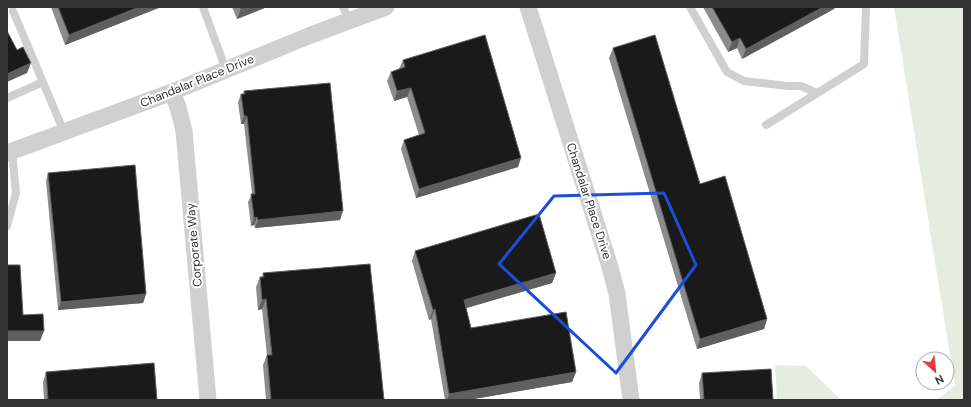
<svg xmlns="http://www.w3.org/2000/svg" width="971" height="407" font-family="'DM Sans',sans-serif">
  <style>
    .green { fill: #e6ecdf }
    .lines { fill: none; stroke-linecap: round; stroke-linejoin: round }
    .service { stroke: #d0d0d0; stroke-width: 8 }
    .minor { stroke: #d0d0d0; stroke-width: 17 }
    .wall { fill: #8c8c8c }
    .shaded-wall { fill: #5f5f5f }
    .building { fill: #1a1a1a; stroke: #5f5f5f }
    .marked { fill: none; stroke: #1d4ed8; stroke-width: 3; stroke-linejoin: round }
    .labels { text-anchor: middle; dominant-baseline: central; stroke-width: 4; stroke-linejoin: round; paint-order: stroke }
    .street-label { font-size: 12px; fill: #333; stroke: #fff }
  </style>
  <rect width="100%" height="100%" fill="#fff"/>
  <!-- green -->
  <path class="green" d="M894,7h70v393h-28l19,-14z
    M775,365l31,1 35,34h-64z"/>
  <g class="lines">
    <!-- service -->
    <path class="service" d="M203,7l23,63
      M343,7l6,14
      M690,7l37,65 17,9 44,5h13l16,7
      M13,11l51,121
      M7,98l36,-16
      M766,125l98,-61 2,-57
      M7,226l9,-33 -4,-42"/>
    <!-- minor -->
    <path class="minor" d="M528,7l82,260 7,27 14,106
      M172,92l6,15 6,24 24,269
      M7,153l165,-61 139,-57 75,-28"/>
  </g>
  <!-- wall -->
  <path class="wall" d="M51,7h110l-96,38z
    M232,7h35l-30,12z
    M703,7h132l-1,2 -92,50 -5,-11 -9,4z
    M613,48l87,136 67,135 -3,10 -67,20 -88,-291z
    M403,60l115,107 -102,31 -15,-49 3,-9 15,-5 -12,-38 -13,4 -7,-20 4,-9 8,-3z
    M244,91l96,129 -85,8 -1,-3 -3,1 -3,-24 4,-8 -8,-70h-3l-3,-22 3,-8h2z
    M48,173l98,121 -3,9 -85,7 -12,-129z
    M415,251l141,22 -4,10 -86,25 5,20 105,44 -4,10 -104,18h-23l-14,-81 -2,1 -17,-59z
    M263,273l121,127h-118l-3,-35 4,-10 -5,-46 -4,1 -2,-23 4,-10h2z
    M46,372l111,28h-113l-1,-18z
    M702,373l71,27h-73l-1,-17z"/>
  <!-- shaded-wall -->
  <path class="shaded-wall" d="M139,7h22l-96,38 4,-10z
    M246,7h21l-30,12 4,-10z
    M823,7h12l-1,2 -92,50 4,-10z
    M740,38l-3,10 -9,4 4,-10z
    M31,63l-4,10 -20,9v-8z
    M411,88l-4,9 -13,4 3,-10z
    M244,116h3l-3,8h-3z
    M521,158l-3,9 -102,31 3,-9z
    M343,211l-3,9 -85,8 3,-8z
    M257,217l-3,8 -3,1 3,-8z
    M556,273l-4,10 -92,27 4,-10z
    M146,294l-3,9 -85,7 3,-8z
    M266,299l-4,10 -4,1 4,-10z
    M435,309l-4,10 -2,1 4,-10z
    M767,319l-3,10 -67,20 3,-10z
    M7,331h37l-4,10h-33z
    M576,372l-4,10 -104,18h-21l2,-6z"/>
  <!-- building -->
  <path class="building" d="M58,7h81l-70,28z
    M240,7h6l-5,2z
    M712,7h111l-77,42 -6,-11 -8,4z
    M7,31l10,19 6,-3 8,16 -24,11z
    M485,35l36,123 -102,31 -15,-49 21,-7 -14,-45 -14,3 -6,-19 14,-5 -2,-7z
    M655,35l45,149 25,-8 42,143 -67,20 -87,-291z
    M330,83l13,128 -85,9 -1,-3 -3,1 -3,-24h4l-8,-78h-3l-3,-22h4l-1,-3z
    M135,165l11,129 -85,8 -13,-129z
    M539,214l17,59 -92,27 7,28 95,-16 10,60 -127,22 -14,-85 -2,1 -18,-59z
    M370,264l14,136h-113l-4,-45h5l-6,-56 -4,1 -2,-23h4l-1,-4z
    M7,265h13l3,50 20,-1 1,17h-37z
    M154,363l3,37h-109l-2,-28z
    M771,369l2,31h-69l-2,-27z"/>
  <!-- marked area -->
  <path class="marked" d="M664,193l32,72 -80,108 -117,-109 55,-68z"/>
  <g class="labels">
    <!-- street labels -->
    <g class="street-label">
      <text transform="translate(197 81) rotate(-22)">Chandalar Place Drive</text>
      <text transform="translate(589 201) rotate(72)">Chandalar Place Drive</text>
      <text transform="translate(194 245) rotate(-95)">Corporate Way</text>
    </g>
  </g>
  <!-- border -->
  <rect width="971" height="407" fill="none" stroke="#333333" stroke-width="16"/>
  <!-- north arrow -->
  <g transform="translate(935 371) rotate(153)"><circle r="19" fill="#ffffff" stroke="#adadad"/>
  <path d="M0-3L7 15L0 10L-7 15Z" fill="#e63946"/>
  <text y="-6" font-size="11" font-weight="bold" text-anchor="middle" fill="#333333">N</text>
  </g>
</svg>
